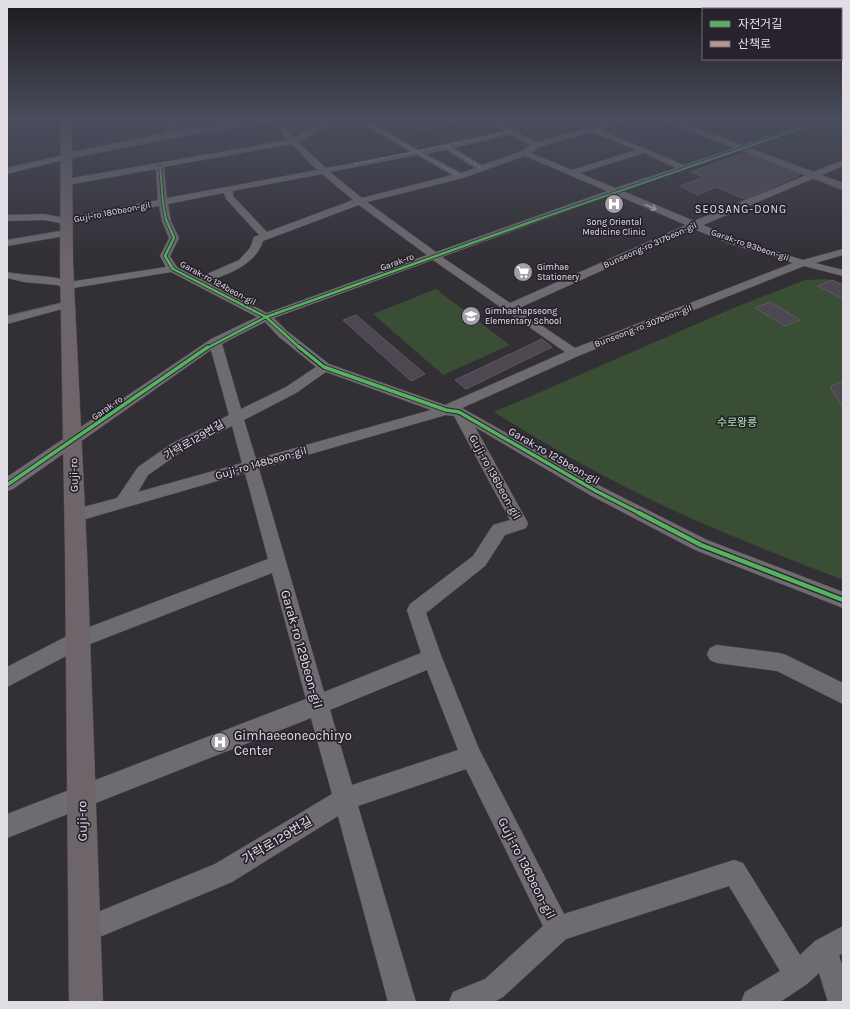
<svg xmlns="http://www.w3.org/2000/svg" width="850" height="1009" font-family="Karla,'Noto Sans KR',sans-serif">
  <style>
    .green { fill: #394e34 }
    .building { fill: #4d4752; stroke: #5d5a60 }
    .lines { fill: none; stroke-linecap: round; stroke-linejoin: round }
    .minor-casing { stroke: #4e4b51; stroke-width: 1 }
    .major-casing { stroke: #4e4b51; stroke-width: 1 }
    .minor { fill: #6e6c70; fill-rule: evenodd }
    .major { fill: #6e656a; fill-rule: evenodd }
    .quiet { stroke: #b69a8f; stroke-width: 1.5; stroke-dasharray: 3 1.5; stroke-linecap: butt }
    .cycleway-far3-casing { stroke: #28222e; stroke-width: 3.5 }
    .cycleway-far2-casing { stroke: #28222e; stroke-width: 4 }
    .cycleway-far1-casing { stroke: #28222e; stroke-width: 5.5 }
    .cycleway-casing { stroke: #28222e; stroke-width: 7 }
    .cycleway-far3 { stroke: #56b35d; stroke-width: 2 }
    .cycleway-far2 { stroke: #56b35d; stroke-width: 2.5 }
    .cycleway-far1 { stroke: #56b35d; stroke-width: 3.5 }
    .cycleway { stroke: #56b35d; stroke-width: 4.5 }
    .oneway { stroke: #bebbc1 }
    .labels { text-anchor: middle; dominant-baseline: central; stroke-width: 3.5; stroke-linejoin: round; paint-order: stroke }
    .far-street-label { font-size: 9px; fill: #e0dde4; stroke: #28222e }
    .far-poi-label { font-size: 9px; fill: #e0dde4; stroke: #28222e; text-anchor: start }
    .far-quarter-label { font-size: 11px; letter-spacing: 1px; fill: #e0dde4; stroke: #28222e }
    .park-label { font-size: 11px; fill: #aee8a1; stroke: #28222e }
    .street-label { font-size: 11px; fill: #e0dde4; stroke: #28222e }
    .near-street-label { font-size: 13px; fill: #e0dde4; stroke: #28222e }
    .near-poi-label { font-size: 13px; fill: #e0dde4; stroke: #28222e; text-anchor: start }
  </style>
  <rect width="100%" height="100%" fill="#322f35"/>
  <!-- green -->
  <path class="green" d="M827,279l16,7v294c-49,-19 -98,-38 -146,-59 -71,-31 -138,-68 -203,-109l237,-103 74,-29z
    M436,289l74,56 -67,30 -70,-61z"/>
  <!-- building -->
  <path class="building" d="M743,153l57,22 -56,24 -28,-12 -18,8 -18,-9 24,-9 -13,-5z
    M832,280l11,5v14l-25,-13z
    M770,302l30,18 -15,6 -30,-18z
    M356,315l69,59 -14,7 -68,-61z
    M542,339l10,8 -86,42 -11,-9z
    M843,381v27l-11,-17 -1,-5z"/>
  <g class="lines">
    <!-- minor casing -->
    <g class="minor-casing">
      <path id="minor" d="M165,120h8l2,17 -7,-2z
        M270,120h8l16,18 37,-18h10l-43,22 28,26 85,-16 -55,-32h10l53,30 85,-19 -21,-11h10l44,22 80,-22h13l-30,10 84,35 133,-45h12l-206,71 71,30 149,-61v6l-140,59 33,14 67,21 40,-11v6l-28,8 28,7v6l-39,-10 -226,90 -116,52 140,79 105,53 136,52v16l-148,-58 -105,-55 -115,-68 53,96 -2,5 -21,7 -20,31 -59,47 16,45 37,91 85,165 170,-54 9,3 57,92 15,-14 28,-15v27l-4,3 4,11v35h-15l-9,-29 -12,11 -27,18h-39l4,-10 35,-21 -51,-85 -163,53 -63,58 -9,5h-45l4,-10 32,-13 58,-53 -77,-157 -108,37 58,196h-28l-50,-186 -106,66 -147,61 -9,-4 -4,-9 4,-9 139,-57 117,-70 -21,-76 -304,120v-24l299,-115 -34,-126 -187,73 -78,41v-20l64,-33 197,-75 -23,-86 -170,49 -6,-1 -2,-5 2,-5 48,-13 21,-31 33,-23 58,-29 -18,-65 -198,139 -6,2v-14l204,-138 46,-22 -86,-45 -104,17 -10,-4 -33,-3 -17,-4v-6c17,4 49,3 62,10l97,-15 -6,-11 9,-18 -7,-17 -3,-15 -94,18 -21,-4 -37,1v-6l37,-1 21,4 93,-18 -2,-31 -89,16 -4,-3 4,-3 221,-39zM592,132l44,18 -64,20 -41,-17 8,-6zM510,135l20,10 -8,6 -40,14 -28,-17zM292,144l25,26 -150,28 -3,-31zM446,150l29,18 -14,5 -35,-19zM644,153l32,15 -61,20 -35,-15zM417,155l35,20 -90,23 -32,-26zM525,156l82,35 -171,61 -69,-50 96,-24zM322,174l31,26 -86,32 -34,-36v-5zM224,193l2,6 33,36 -5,2 -4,11 -11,12 -41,18 -21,-11 -7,-11 9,-18 -8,-17 -3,-17zM614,194l72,31 -176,78 -68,-46zM359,205l68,50 -160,58 -60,-31c22,-9 48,-16 56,-41zM694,229l34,14 65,20 -218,85 -58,-39zM433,260l132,92 -120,53 -116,-41 -42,-33 -13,-13zM265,322l14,15 37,30 -30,20 -45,22 -19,-65zM326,372l105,38 -175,49 -12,-39 52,-27zM446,415l8,1 56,104 -17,5 -20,31 -63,48 -3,6 14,43 -97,39 -65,-223zM232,426l10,37 -104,29 10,-17 33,-23zM427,670l31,80 -106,35 -22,-75z
        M448,120h13l-39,11 -4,-2z
        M837,120h6v3z
        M68,154l4,2 -1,2 -64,16v-6z
        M66,230l4,1 1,2 -1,2 -63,11v-6z
        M69,301l6,3 -2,2 -66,18v-8z
        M717,645l62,8 7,2 57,28v21l-66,-33 -60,-8 -7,-3 -3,-6 3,-6z"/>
    </g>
    <!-- major casing -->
    <g class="major-casing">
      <path id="major" d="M61,120h10l1,32c67,-13 135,-32 204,-32l-5,3 -61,8 -138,27 1,105 14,290 16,449h-34l-4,-449 -5,-290z
        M662,120h14l167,63v7z"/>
    </g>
    <!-- minor -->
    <use href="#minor" class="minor"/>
    <!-- major -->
    <use href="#major" class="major"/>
    <!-- quiet -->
    <path class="quiet" d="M360,120l100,56
      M447,147l34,21
      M355,164l156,-32"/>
    <!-- cycleway-far3 casing -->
    <g class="cycleway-far3-casing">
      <path id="cycleway-far3" d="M160,166l3,37 3,17
        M536,220l289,-100"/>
    </g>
    <!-- cycleway-far2 casing -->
    <g class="cycleway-far2-casing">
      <path id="cycleway-far2" d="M166,219l8,19 -9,18 8,13 93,48 34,31
        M207,348l59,-31 273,-98"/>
    </g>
    <!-- cycleway-far1 casing -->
    <g class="cycleway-far1-casing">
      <path id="cycleway-far1" d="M299,347l25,20 122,43 13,2 137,79 45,23
        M7,485l201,-138"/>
    </g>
    <!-- cycleway casing -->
    <g class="cycleway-casing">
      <path id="cycleway" d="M639,513l62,32 142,55"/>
    </g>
    <!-- cycleway-far3 -->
    <use href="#cycleway-far3" class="cycleway-far3"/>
    <!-- cycleway-far2 -->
    <use href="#cycleway-far2" class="cycleway-far2"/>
    <!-- cycleway-far1 -->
    <use href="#cycleway-far1" class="cycleway-far1"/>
    <!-- cycleway -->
    <use href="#cycleway" class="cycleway"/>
  </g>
  <!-- one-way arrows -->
  <defs><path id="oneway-shaft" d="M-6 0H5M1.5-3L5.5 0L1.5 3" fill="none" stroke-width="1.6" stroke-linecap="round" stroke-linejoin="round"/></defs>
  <use class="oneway" href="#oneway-shaft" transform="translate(651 207) rotate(23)"/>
  <!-- sky -->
  <linearGradient id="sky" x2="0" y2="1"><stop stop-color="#1c1a1d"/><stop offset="0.46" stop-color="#494d5c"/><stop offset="1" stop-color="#494d5c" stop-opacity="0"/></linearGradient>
  <rect width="850" height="261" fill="url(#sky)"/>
  <!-- icons -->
  <defs>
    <g id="hospital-disc" transform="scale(1)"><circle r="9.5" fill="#a3a0a7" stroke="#28222e"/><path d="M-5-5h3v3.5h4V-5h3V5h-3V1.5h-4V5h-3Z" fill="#fff"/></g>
    <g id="supermarket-disc" transform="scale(1)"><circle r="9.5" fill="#a3a0a7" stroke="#28222e"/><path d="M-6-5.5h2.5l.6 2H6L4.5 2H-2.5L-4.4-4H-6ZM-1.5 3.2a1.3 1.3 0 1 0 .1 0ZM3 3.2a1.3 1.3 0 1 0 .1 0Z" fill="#fff"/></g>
    <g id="school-disc" transform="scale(1)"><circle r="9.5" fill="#a3a0a7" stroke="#28222e"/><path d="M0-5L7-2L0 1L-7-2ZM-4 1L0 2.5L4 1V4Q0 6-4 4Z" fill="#fff"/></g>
  </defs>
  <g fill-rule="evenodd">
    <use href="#hospital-disc" x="614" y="204"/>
    <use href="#supermarket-disc" x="523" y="272"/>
    <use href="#school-disc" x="471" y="316"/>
    <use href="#hospital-disc" x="220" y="742"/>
  </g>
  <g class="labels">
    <!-- far-street labels -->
    <g class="far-street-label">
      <text transform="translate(112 212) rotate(-11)">Guji-ro 180beon-gil</text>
      <text transform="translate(650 245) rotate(-24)">Bunseong-ro 317beon-gil</text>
      <text transform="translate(750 245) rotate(19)">Garak-ro 93beon-gil</text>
      <text transform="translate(397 262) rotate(-20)">Garak-ro</text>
      <text transform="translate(218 283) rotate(28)">Garak-ro 124beon-gil</text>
      <text transform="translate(643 326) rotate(-21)">Bunseong-ro 307beon-gil</text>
      <text transform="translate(107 408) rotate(-35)">Garak-ro</text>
    </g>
    <!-- far-poi labels -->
    <g class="far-poi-label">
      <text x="614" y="222" text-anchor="middle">Song Oriental<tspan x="614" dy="10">Medicine Clinic</tspan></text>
      <text x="537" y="267">Gimhae<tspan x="537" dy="10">Stationery</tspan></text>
      <text x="485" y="311">Gimhaehapseong<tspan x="485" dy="10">Elementary School</tspan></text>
    </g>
    <!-- far-quarter labels -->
    <g class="far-quarter-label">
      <text x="741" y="209">SEOSANG-DONG</text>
    </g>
    <!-- park labels -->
    <g class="park-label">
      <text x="737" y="422">수로왕릉</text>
    </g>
    <!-- street labels -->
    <g class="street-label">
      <text transform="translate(194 440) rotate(-30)">가락로129번길</text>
      <text transform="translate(554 456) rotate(30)">Garak-ro 125beon-gil</text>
      <text transform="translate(261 463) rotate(-16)">Guji-ro 148beon-gil</text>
      <text transform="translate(74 475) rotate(-91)">Guji-ro</text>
      <text transform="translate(495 477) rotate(61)">Guji-ro 136beon-gil</text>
    </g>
    <!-- near-street labels -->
    <g class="near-street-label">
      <text transform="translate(302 649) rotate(74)">Garak-ro 129beon-gil</text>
      <text transform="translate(82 821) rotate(-91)">Guji-ro</text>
      <text transform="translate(277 840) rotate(-31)">가락로129번길</text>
      <text transform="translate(527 868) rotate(63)">Guji-ro 136beon-gil</text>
    </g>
    <!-- near-poi labels -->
    <g class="near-poi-label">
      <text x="234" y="735">Gimhaeeoneochiryo<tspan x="234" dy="15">Center</tspan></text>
    </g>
  </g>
  <!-- border -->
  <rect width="850" height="1009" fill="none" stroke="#e0dde4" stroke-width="16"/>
  <!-- legend -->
  <rect x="702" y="8" width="140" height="52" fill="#28222e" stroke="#726d77"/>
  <rect x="710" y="21" width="20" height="6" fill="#56b35d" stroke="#726d77"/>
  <text x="738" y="28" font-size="12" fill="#e0dde4">자전거길</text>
  <rect x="710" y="41" width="20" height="6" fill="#b69a8f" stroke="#726d77"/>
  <text x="738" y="48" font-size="12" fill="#e0dde4">산책로</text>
</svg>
